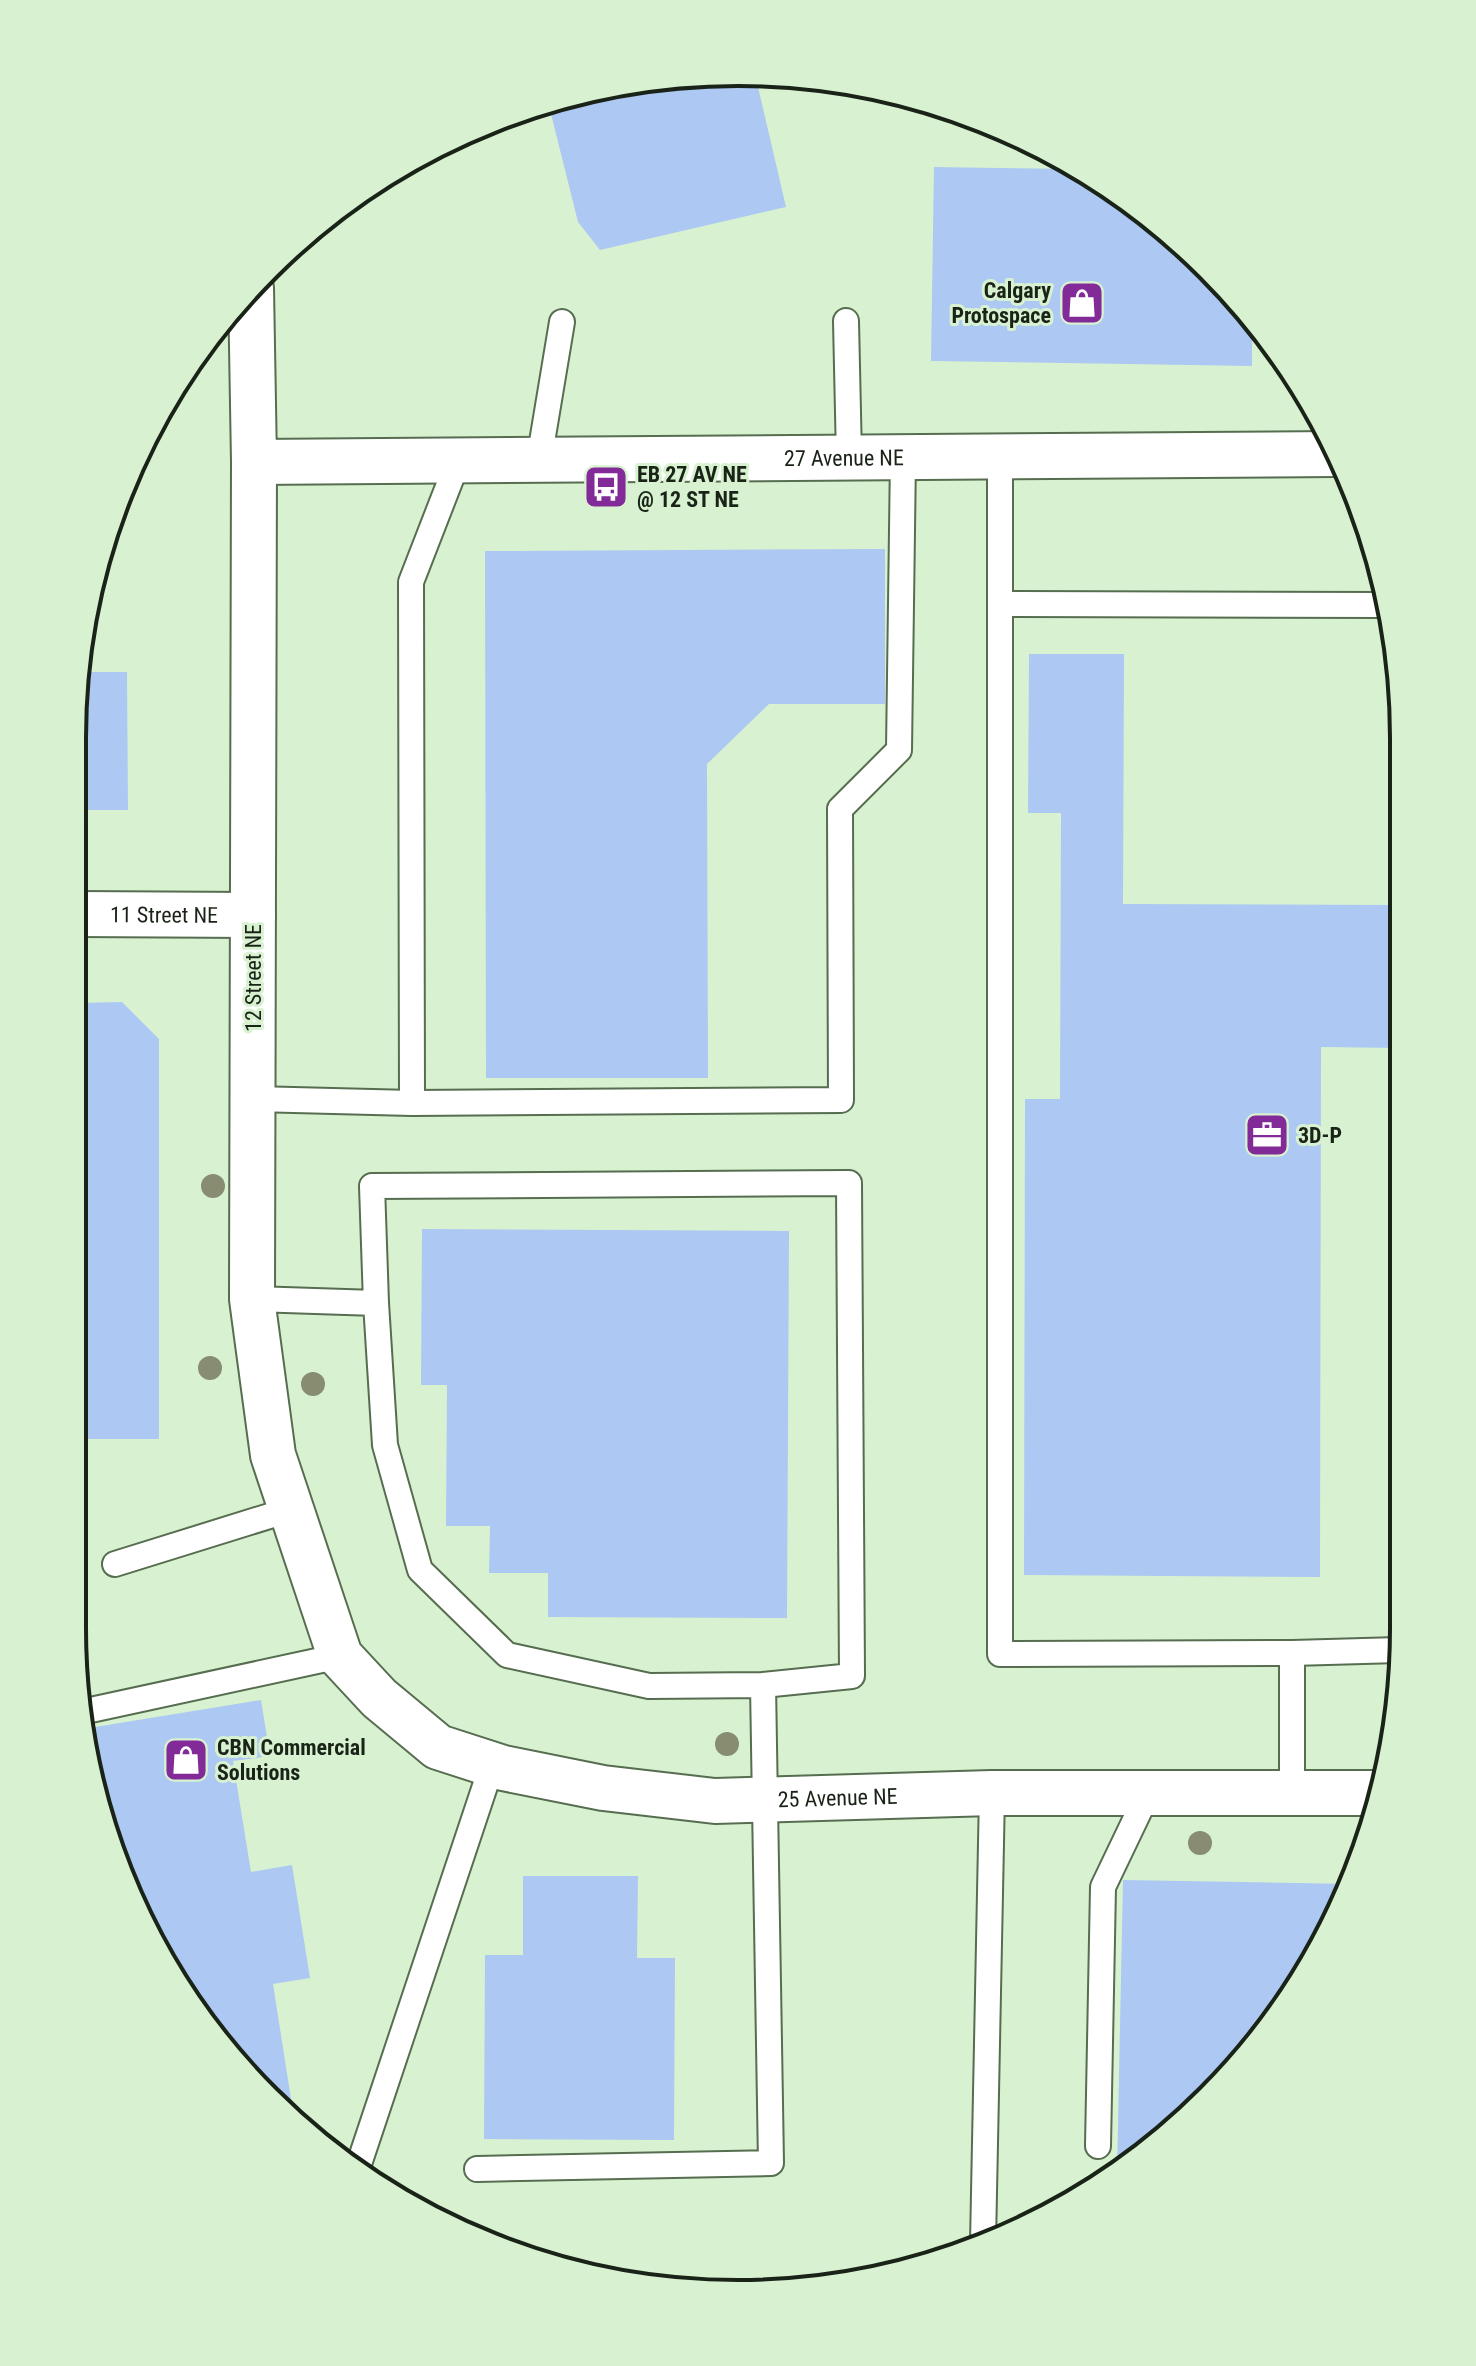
<svg xmlns="http://www.w3.org/2000/svg" width="1476" height="2366" font-family="'Roboto Condensed',sans-serif">
  <style>
    .building { fill: #adc8f2 }
    .lines { fill: none; stroke-linecap: round; stroke-linejoin: round }
    .lane-casing { stroke: #566d50; stroke-width: 28 }
    .street-casing { stroke: #566d50; stroke-width: 48 }
    .secondary-casing { stroke: #566d50; stroke-width: 48 }
    .lane { stroke: #fff; stroke-width: 24 }
    .street { stroke: #fff; stroke-width: 44 }
    .secondary { stroke: #fff; stroke-width: 44 }
    .tree { fill: #888c71 }
    .labels { text-anchor: middle; dominant-baseline: central; stroke-width: 6; stroke-linejoin: round; paint-order: stroke }
    .poi-label { font-size: 22px; font-weight: bold; fill: #1a2317; stroke: #d8f2d1; text-anchor: start }
    .street-label { font-size: 22px; fill: #1a2317; stroke: #d8f2d1 }
    .rim { fill: none; stroke: #1a2317; stroke-width: 4 }
  </style>
  <rect width="100%" height="100%" fill="#d8f2d1"/>
  <!-- building -->
  <path class="building" d="M755,74l31,133 -186,43 -22,-28 -30,-120 103,-24z
    M934,167l143,2 66,40 96,90 13,19v48l-321,-5z
    M885,549v155h-116l-62,60 1,314h-222l-1,-527z
    M1029,654h95l-1,250 279,1 -1,143 -80,-1 -1,530 -296,-2 1,-476h35l1,-286h-33z
    M78,672h49l1,138h-51z
    M122,1002l37,37v400h-86l3,-436z
    M422,1229l367,2 -2,387 -239,-1v-44h-59l1,-47h-44l1,-141h-26z
    M261,1700l9,56 -37,5 18,111 41,-7 18,113 -37,6 21,134 -85,-85 -102,-191 -18,-114z
    M523,1876h115l-1,82h38l-1,182 -190,-1 1,-184h38z
    M1123,1880l230,4 -86,149 -150,140z"/>
  <g class="lines">
    <!-- lane casing -->
    <g class="lane-casing">
      <path id="lane" d="M846,321l3,137
        M1000,457v1197l292,-1v140
        M539,460l23,-138
        M1000,604l385,1
        M252,1099l160,4 429,-3 -1,-291 59,-59 4,-293
        M412,1103l-1,-521 47,-121
        M252,1299l124,4 9,142 35,125 87,85 142,31 114,-1 8,478 -294,6
        M376,1303l-4,-117 477,-3 3,493 -89,9
        M115,1564l177,-55
        M1292,1653l107,-3
        M86,1711l254,-55
        M1098,2146l5,-259 45,-94
        M354,2168l4,-1 134,-402
        M983,2243l9,-450"/>
    </g>
    <!-- street casing -->
    <g class="street-casing">
      <g id="street">
        <path id="s1" d="M254,462l-2,837 21,156 67,201 39,42 59,49 65,21 100,20 112,13 277,-8h385"/>
        <path id="s2" d="M76,914l177,1"/>
      </g>
    </g>
    <!-- secondary casing -->
    <g class="secondary-casing">
      <g id="secondary">
        <path id="s3" d="M251,288l3,174 1083,-8"/>
      </g>
    </g>
    <!-- lane -->
    <use href="#lane" class="lane"/>
    <!-- street -->
    <use href="#street" class="street"/>
    <!-- secondary -->
    <use href="#secondary" class="secondary"/>
  </g>
  <!-- trees -->
  <g class="tree">
    <circle cx="213" cy="1186" r="12"/>
    <circle cx="210" cy="1368" r="12"/>
    <circle cx="313" cy="1384" r="12"/>
    <circle cx="727" cy="1744" r="12"/>
    <circle cx="1200" cy="1843" r="12"/>
  </g>
  <!-- icons -->
  <defs>
    <g id="shop-square" transform="scale(2.3)"><rect x="-9" y="-9" width="18" height="18" rx="4" fill="#822a97" stroke="#d8f2d1"/><path d="M-5-2.5h2.3a2.7 3.5 0 0 1 5.4 0H5L5.5 6h-11ZM-1.5-2.5h3a1.5 2.3 0 0 0-3 0Z" fill="#fff"/></g>
    <g id="bus-square" transform="scale(2.3)"><rect x="-9" y="-9" width="18" height="18" rx="4" fill="#822a97" stroke="#d8f2d1"/><path d="M-5-6H5V4H4V6H2V4H-2V6H-4V4H-5ZM-3.5-4V0h7V-4ZM-3.5 1.2v1.5H-2V1.2ZM2 1.2v1.5H3.5V1.2Z" fill="#fff"/></g>
    <g id="office-square" transform="scale(2.3)"><rect x="-9" y="-9" width="18" height="18" rx="4" fill="#822a97" stroke="#d8f2d1"/><path d="M-6-3h4V-5.5h4V-3h4V5H-6ZM-1-4.5V-3h2v-1.5ZM-6 0V1H6V0Z" fill="#fff"/></g>
  </defs>
  <g fill-rule="evenodd">
    <use href="#shop-square" x="1082" y="303"/>
    <use href="#bus-square" x="606" y="487"/>
    <use href="#office-square" x="1267" y="1135"/>
    <use href="#shop-square" x="186" y="1760"/>
  </g>
  <g class="labels">
    <!-- poi labels -->
    <g class="poi-label">
      <text x="1051" y="290" text-anchor="end">Calgary<tspan x="1051" dy="25">Protospace</tspan></text>
      <text x="637" y="474">EB 27 AV NE<tspan x="637" dy="25">@ 12 ST NE</tspan></text>
      <text x="1298" y="1135">3D-P</text>
      <text x="217" y="1747">CBN Commercial<tspan x="217" dy="25">Solutions</tspan></text>
    </g>
    <!-- street labels -->
    <g class="street-label">
      <text stroke="none"><textPath href="#s3" startOffset="764">27 Avenue NE</textPath></text>
      <text stroke="none"><textPath href="#s2" startOffset="88">11 Street NE</textPath></text>
      <text transform="translate(253 978) rotate(-90)">12 Street NE</text>
      <text stroke="none"><textPath href="#s1" startOffset="1746">25 Avenue NE</textPath></text>
    </g>
  </g>
  <!-- crop -->
  <path d="M0 0H1476V2366H0ZM738 86H738A652 652 0 0 1 1390 738V1628A652 652 0 0 1 738 2280H738A652 652 0 0 1 86 1628V738A652 652 0 0 1 738 86Z" fill="#d8f2d1" fill-rule="evenodd"/>
  <path class="rim" d="M738 86H738A652 652 0 0 1 1390 738V1628A652 652 0 0 1 738 2280H738A652 652 0 0 1 86 1628V738A652 652 0 0 1 738 86Z"/>
</svg>
